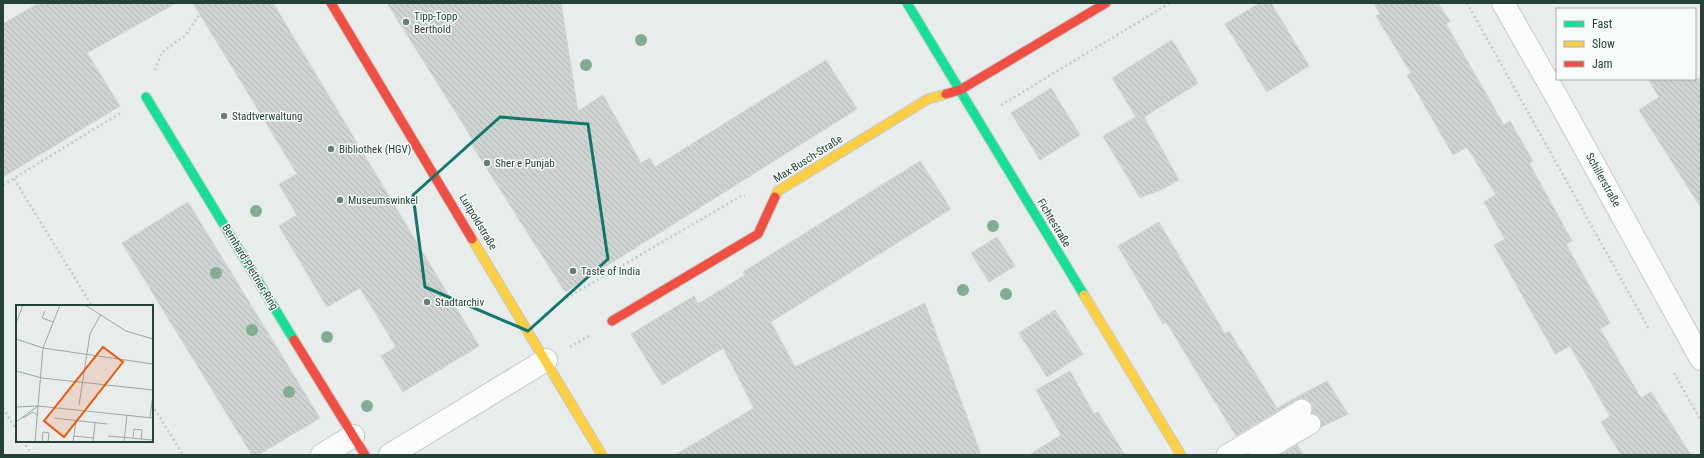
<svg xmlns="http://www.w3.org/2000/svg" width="1704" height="458" font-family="'Roboto Condensed',sans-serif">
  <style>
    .building { fill: url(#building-back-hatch); stroke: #d1d6d4 }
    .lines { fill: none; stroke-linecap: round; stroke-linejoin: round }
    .lane-casing { stroke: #c5cac8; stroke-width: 21 }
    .street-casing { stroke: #c5cac8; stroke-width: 24 }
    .fast-casing { stroke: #c3cbc8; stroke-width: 11 }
    .slow-casing { stroke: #c3cbc8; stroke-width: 11 }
    .jam-casing { stroke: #c3cbc8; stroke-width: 11 }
    .path { stroke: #c3ccca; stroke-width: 2.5; stroke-dasharray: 2 3; stroke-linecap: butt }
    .lane { stroke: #fcfcfc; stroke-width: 19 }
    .street { stroke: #fcfcfc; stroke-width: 22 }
    .fast { stroke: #16e098; stroke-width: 9 }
    .slow { stroke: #ffcf43; stroke-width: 9 }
    .jam { stroke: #f24e42; stroke-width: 9 }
    .tree { fill: #81ae93 }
    .marked { fill: none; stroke: #0f766e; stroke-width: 3; stroke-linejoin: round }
    .poi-dot { fill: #697e78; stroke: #f7fbf9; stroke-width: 1.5 }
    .labels { text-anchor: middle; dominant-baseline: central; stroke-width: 3; stroke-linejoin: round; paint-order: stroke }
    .poi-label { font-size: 11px; fill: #24423a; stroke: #f7fbf9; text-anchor: start }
    .street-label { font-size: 11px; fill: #24423a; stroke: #f7fbf9 }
    .inset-road { fill: none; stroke: #9aa9a4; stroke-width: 1 }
    .view { fill: #e8590c; fill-opacity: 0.15; stroke: #e8590c; stroke-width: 2 }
    .inset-edge { fill: none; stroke: #24423a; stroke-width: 2 }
  </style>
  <defs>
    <pattern id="building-back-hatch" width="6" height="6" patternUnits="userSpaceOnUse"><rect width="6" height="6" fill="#cfd4d2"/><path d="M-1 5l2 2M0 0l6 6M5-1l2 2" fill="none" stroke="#b2b7b5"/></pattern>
  </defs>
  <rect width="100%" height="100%" fill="#e8edeb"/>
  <!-- building -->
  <path class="building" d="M39,3h137l-89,50 33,53 -117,71v-153z
    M193,3h80l206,343 -76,46 -22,-36 15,-9 -36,-59 -33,19 -48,-81 18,-11 -18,-31 18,-10z
    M387,3h174l17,108 25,-16 38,68 9,-5 5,9 171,-107 31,49 -292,183 -95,-150 3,-2z
    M1260,3h11l38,63 -42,26 -42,-68z
    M1374,3h64l12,18 -4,3 58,101 6,-4 23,40 -4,2 43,78 -6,3 44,79 -10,6 41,69 10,-6 40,63h-70l-20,-33 9,-6 -40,-70 -15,8 -61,-109 11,-6 -21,-37 12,-7 -29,-48 -14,8 -46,-80 4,-2 -35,-57 4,-2z
    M1172,40l26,43 -54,34 35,63 -16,9 -23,9 -37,-62 33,-19 -24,-39z
    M1648,79h53v129l-62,-98 20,-13z
    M1051,88l29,47 -40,25 -29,-47z
    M920,161l31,48 -180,113 24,45 130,-64 56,152h-306l79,-47 -31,-60 -61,37 -31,-51 63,-38 4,8 47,-29 -2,-3z
    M188,202l132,216 -62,37h-6l-130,-212z
    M1159,222l66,112 4,-3 48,77 50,-27 21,33 -27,13 -1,-9 -8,-5 1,-5 -2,-5 -4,-4 -6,-1 -5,2 -60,36 -70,-114 -3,2 -45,-78z
    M997,237l18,29 -26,16 -18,-29z
    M1055,310l28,44 -36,23 -28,-44z
    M1070,371l24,43 4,-2 27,43h-96l32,-20 -25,-45z
    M1297,445l7,10h-24z"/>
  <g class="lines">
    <!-- lane casing -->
    <g class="lane-casing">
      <path id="lane" d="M1226,455l76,-46
        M1258,455l53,-31"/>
    </g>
    <!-- street casing -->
    <g class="street-casing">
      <path id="street" d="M1503,3l56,98 142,258
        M322,455l31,-19
        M390,455l156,-95"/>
    </g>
    <!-- fast casing -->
    <g class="fast-casing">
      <path id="fast" d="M907,3l177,292
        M146,97l148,243"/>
    </g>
    <!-- slow casing -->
    <g class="slow-casing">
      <path id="slow" d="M775,197l3,-6 150,-92 18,-5
        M472,239l130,216
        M1084,295l97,160"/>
    </g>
    <!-- jam casing -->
    <g class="jam-casing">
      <path id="jam" d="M331,3l141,236
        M946,94l14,-4 146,-87
        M612,321l146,-87 17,-37
        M294,340l71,115"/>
    </g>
    <!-- path -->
    <path class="path" d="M1467,3l182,326
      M155,70l7,-18 24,-17 14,-22
      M1001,105l169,-102
      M14,179l78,127
      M3,185l119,-73
      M558,303l183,-107h4
      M570,347l20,-12
      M1674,373l27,48
      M152,405l31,50
      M3,408l14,23
      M23,441l9,14"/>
    <!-- lane -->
    <use href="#lane" class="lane"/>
    <!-- street -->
    <use href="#street" class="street"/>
    <!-- fast -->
    <use href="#fast" class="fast"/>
    <!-- slow -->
    <use href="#slow" class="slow"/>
    <!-- jam -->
    <use href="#jam" class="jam"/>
  </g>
  <!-- trees -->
  <g class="tree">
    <circle cx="641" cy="40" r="6"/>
    <circle cx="586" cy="65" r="6"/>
    <circle cx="256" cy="211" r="6"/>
    <circle cx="993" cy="226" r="6"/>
    <circle cx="216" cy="273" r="6"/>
    <circle cx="963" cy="290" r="6"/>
    <circle cx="1006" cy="294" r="6"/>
    <circle cx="252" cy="330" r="6"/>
    <circle cx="327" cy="337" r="6"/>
    <circle cx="289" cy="392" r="6"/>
    <circle cx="367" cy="406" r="6"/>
  </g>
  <!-- marked area -->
  <path class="marked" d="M500,117l88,7 20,135 -80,72 -103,-44 -12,-92z"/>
  <!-- markers -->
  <g class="poi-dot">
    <circle cx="406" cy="22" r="4"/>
    <circle cx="224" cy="116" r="4"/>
    <circle cx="331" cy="149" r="4"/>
    <circle cx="487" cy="163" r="4"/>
    <circle cx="340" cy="200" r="4"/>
    <circle cx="573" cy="271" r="4"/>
    <circle cx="427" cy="302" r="4"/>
  </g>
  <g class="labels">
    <!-- poi labels -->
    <g class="poi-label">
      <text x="414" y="16">Tipp-Topp<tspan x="414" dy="13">Berthold</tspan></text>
      <text x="232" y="116">Stadtverwaltung</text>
      <text x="339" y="149">Bibliothek (HGV)</text>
      <text x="495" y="163">Sher e Punjab</text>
      <text x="348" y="200">Museumswinkel</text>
      <text x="581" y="271">Taste of India</text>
      <text x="435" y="302">Stadtarchiv</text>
    </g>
    <!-- street labels -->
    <g class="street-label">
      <text transform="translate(808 159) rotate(-32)">Max-Busch-Straße</text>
      <text transform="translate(1603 180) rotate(61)">Schillerstraße</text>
      <text transform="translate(478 222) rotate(59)">Luitpoldstraße</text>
      <text transform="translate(1054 223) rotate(59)">Fichtestraße</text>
      <text transform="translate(250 267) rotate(59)">Bernhard-Plettner-Ring</text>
    </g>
  </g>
  <!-- overview -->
  <g transform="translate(16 305)">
    <rect width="137" height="137" fill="#e8edeb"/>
    <path class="inset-road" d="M69,0l41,26 27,8M29,6l-3,7 11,4M0,18l7,-18M0,34l27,9 110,16M0,66l26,7 111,12M63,100l11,-71 11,-20M22,101l5,-58 17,-43M0,102l22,-1M134,112l3,-23M7,113l10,-6 4,3M38,113l53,6M0,117l22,-16M58,131l19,2M92,131l45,4M117,133l1,-9 8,1 -1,9M19,137l3,-36 115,12M26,137l1,-10 6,1 -1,9M57,137l3,-21M77,137l2,-19M108,137l3,-27"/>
    <path class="view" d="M87,42l20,15 -59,75 -20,-16z"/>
    <rect width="137" height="137" class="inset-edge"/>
  </g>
  <!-- border -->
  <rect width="1704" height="458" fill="none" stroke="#24423a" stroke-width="8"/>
  <!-- legend -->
  <rect x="1556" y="8" width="140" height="72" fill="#f7fbf9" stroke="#a3b1ad"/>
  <rect x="1564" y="21" width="20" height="6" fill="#16e098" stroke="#a3b1ad"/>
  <text x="1592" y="28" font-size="12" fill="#24423a">Fast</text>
  <rect x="1564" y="41" width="20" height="6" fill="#ffcf43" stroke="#a3b1ad"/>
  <text x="1592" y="48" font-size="12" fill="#24423a">Slow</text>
  <rect x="1564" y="61" width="20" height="6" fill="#f24e42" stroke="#a3b1ad"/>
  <text x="1592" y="68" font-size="12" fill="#24423a">Jam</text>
</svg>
